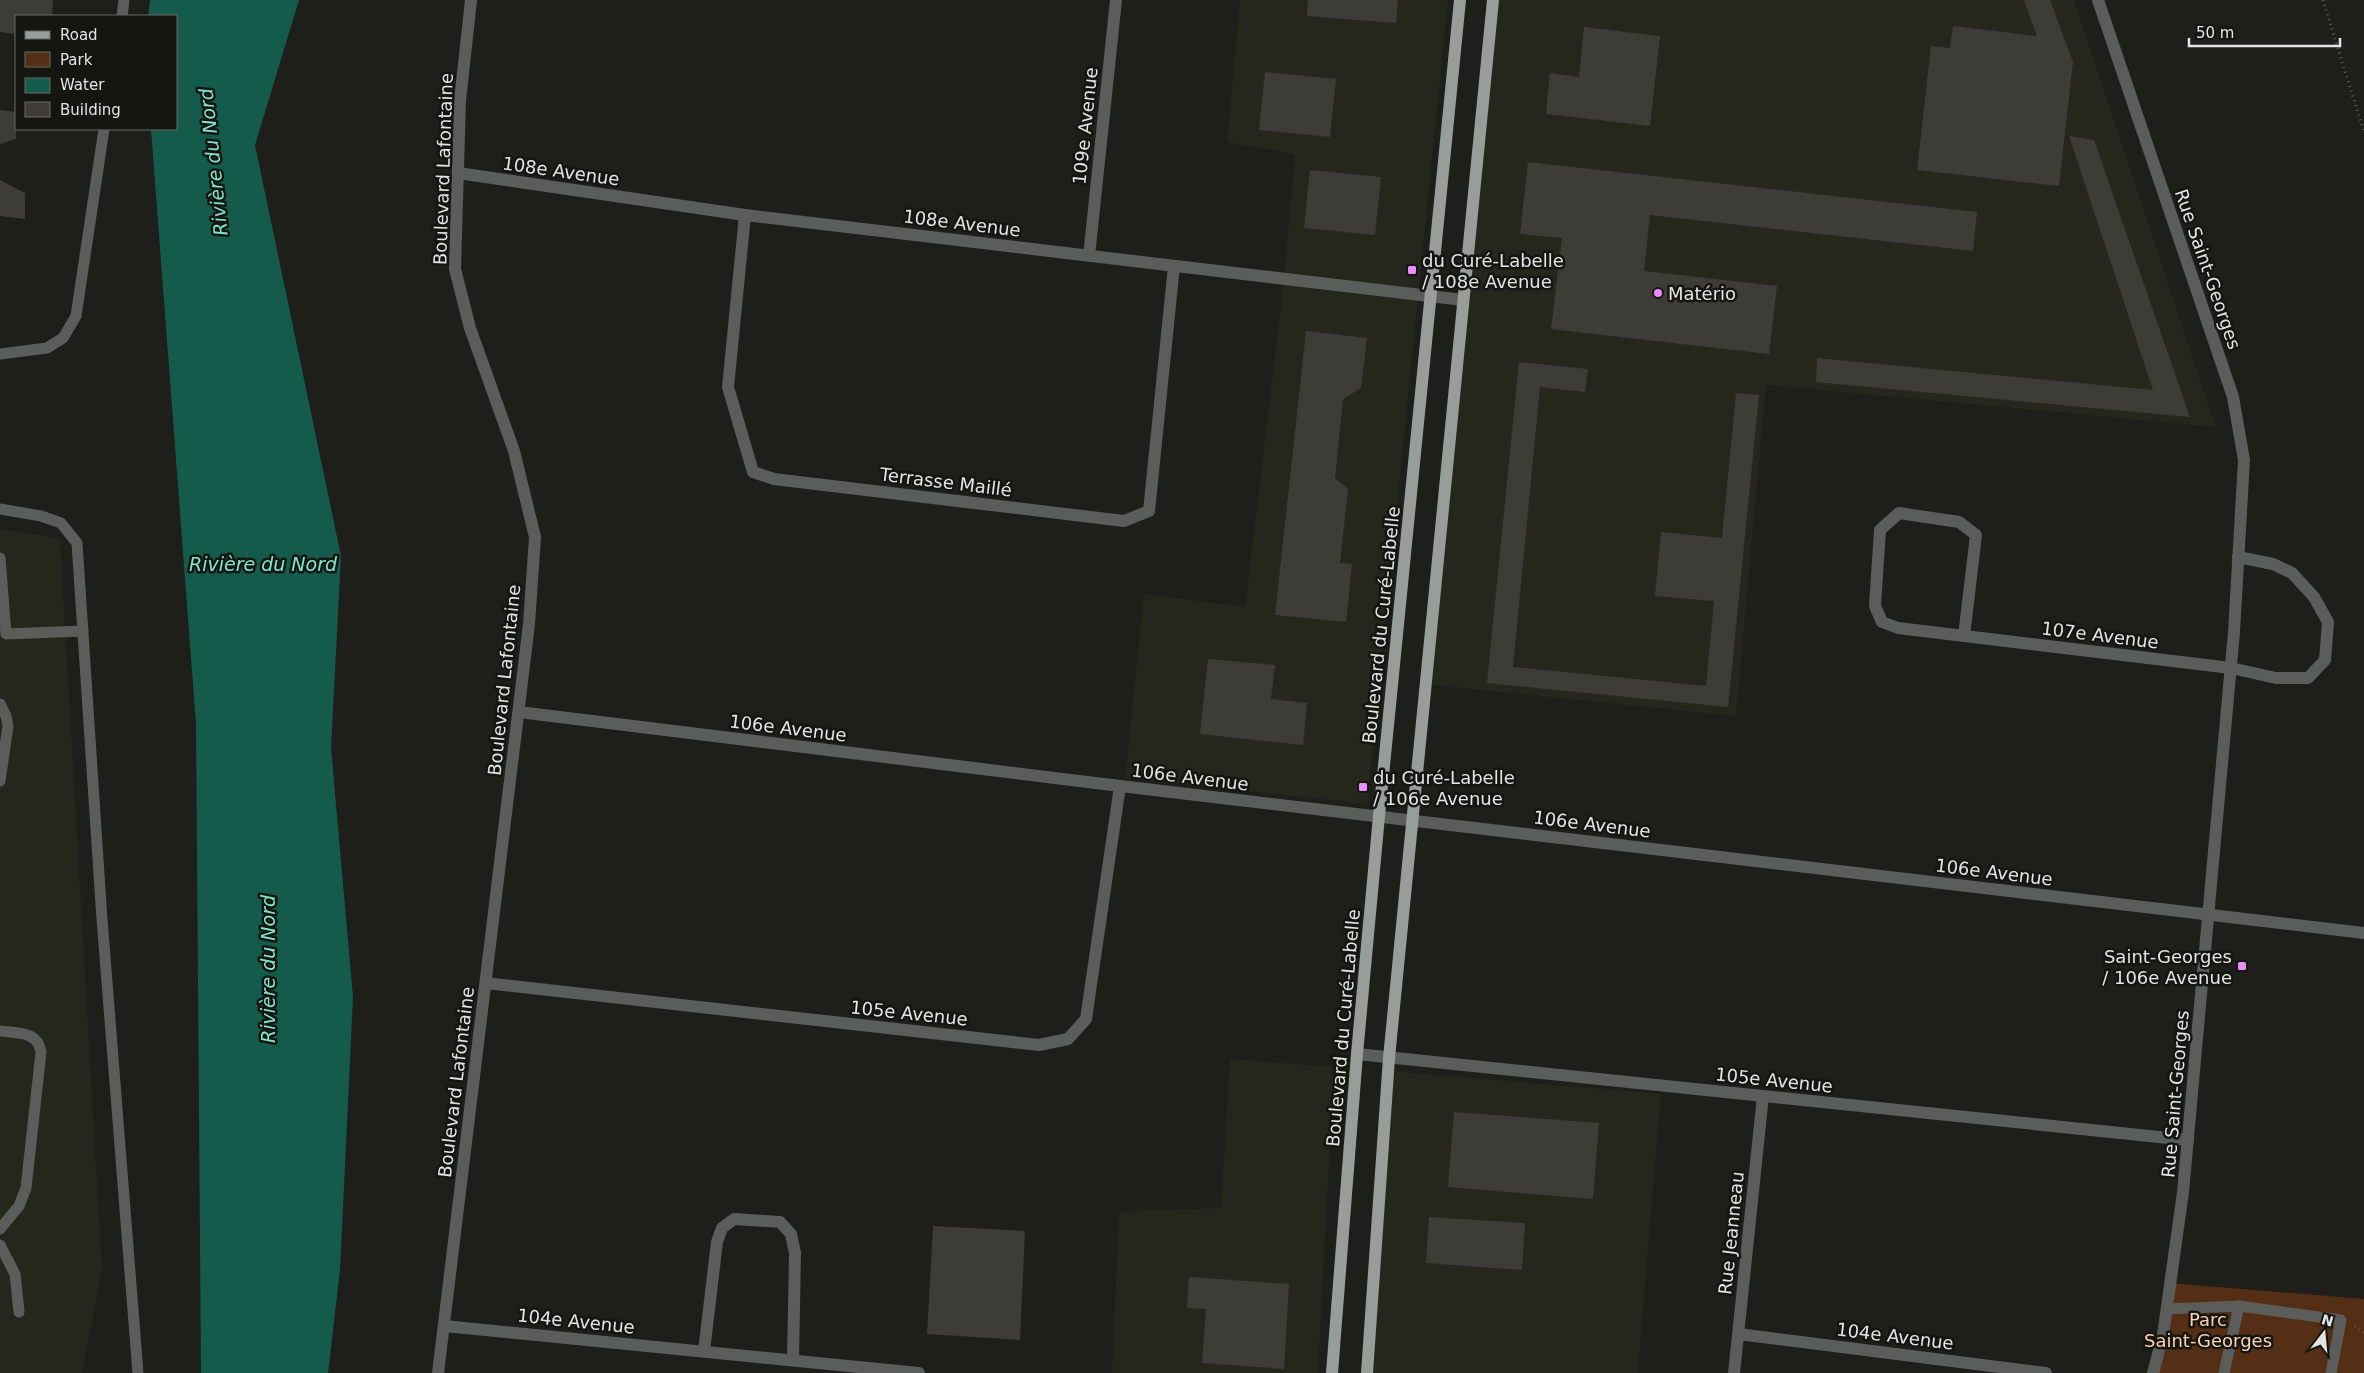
<svg xmlns="http://www.w3.org/2000/svg" width="2364" height="1373" font-family="'DejaVu Sans',sans-serif">
<style>
.built{fill:#25271c}
.green{fill:#542f15}
.water{fill:#145b4c}
.building{fill:#3e3c37}
.lines{fill:none;stroke-linecap:round;stroke-linejoin:round}
.path{stroke:#5b5b58;stroke-width:3;stroke-dasharray:1 4;stroke-linecap:butt}
.service{stroke:#5b5d5b;stroke-width:11}
.minor{stroke:#5b5d5b;stroke-width:12}
.tertiary{stroke:#5b5d5b;stroke-width:12}
.primary{stroke:#999d99;stroke-width:12}
.poi-dot{fill:#ec8cfa;stroke:#151511;stroke-width:2}
.labels{text-anchor:middle;dominant-baseline:central;stroke-width:5;stroke-linejoin:round;paint-order:stroke}
.street-label{font-size:18px;fill:#e4e5e2;stroke:#151511}
.poi-label{font-size:18px;fill:#e4e5e2;stroke:#151511;text-anchor:start}
.park-label{font-size:18px;fill:#fed2b7;stroke:#151511}
.water-label{font-size:19px;font-style:italic;fill:#81e6cb;stroke:#151511}
</style>
<rect width="100%" height="100%" fill="#1e1e1a"/>
<!-- built -->
<g class="built">
<polygon points="1240,0 1448,0 1367,804 1125,778 1144,594 1245,607 1283,288 1295,154 1227,142"/>
<polygon points="1497,0 2074,0 2216,427 1766,385 1736,716 1432,685"/>
<polygon points="0,529 60,538 102,1270 82,1373 0,1373"/>
<polygon points="1230,1059 1334,1067 1318,1373 1112,1373 1119,1211 1221,1208"/>
<polygon points="1391,1071 1661,1094 1638,1373 1370,1373"/>
</g>
<!-- green -->
<polygon class="green" points="2170,1283 2364,1299 2364,1373 2153,1373"/>
<!-- water -->
<polygon class="water" points="150,0 299,0 255,145 341,556 331,748 353,997 340,1270 328,1373 201,1373 196,724 151,129 176,129 176,16 148,16"/>
<!-- building -->
<g class="building">
<polygon points="0,0 53,0 52,16 16,16 16,34 0,32"/>
<polygon points="1308,0 1398,0 1396,23 1307,16"/>
<polygon points="2024,0 2050,0 2073,62 2059,186 1917,170 1931,46 1950,48 1953,26 2037,36"/>
<polygon points="1584,27 1660,36 1650,126 1546,114 1550,73 1579,77"/>
<polygon points="1265,72 1336,79 1330,137 1259,130"/>
<polygon points="0,110 16,112 16,139 0,144"/>
<polygon points="2069,136 2094,140 2190,417 1816,382 1817,358 2153,390"/>
<polygon points="1528,162 1977,212 1973,251 1650,215 1644,271 1777,286 1769,354 1551,329 1562,238 1520,234"/>
<polygon points="1310,170 1381,177 1375,235 1304,228"/>
<polygon points="0,180 25,193 25,219 0,216"/>
<polygon points="1306,331 1367,338 1361,388 1343,399 1335,478 1348,489 1340,563 1352,564 1346,622 1275,615"/>
<polygon points="1519,362 1588,369 1585,392 1540,387 1513,667 1706,686 1714,601 1655,596 1661,532 1722,538 1736,393 1759,395 1728,707 1487,683"/>
<polygon points="1208,659 1275,665 1271,699 1307,703 1303,745 1200,734"/>
<polygon points="1454,1112 1599,1123 1593,1199 1448,1187"/>
<polygon points="1429,1217 1525,1223 1522,1270 1426,1263"/>
<polygon points="933,1226 1025,1231 1020,1340 927,1334"/>
<polygon points="1189,1277 1289,1284 1284,1369 1202,1363 1206,1309 1187,1308"/>
</g>
<g class="lines">
<!-- path -->
<g class="path">
<polyline points="2323,0 2364,132"/>
<polyline points="2355,1326 2364,1333"/>
</g>
<!-- service -->
<g class="service">
<polyline points="122,16 124,0"/>
<polyline points="0,354 47,348 63,338 76,316 104,129"/>
<polyline points="0,509 41,516 61,523 77,543 102,919 138,1373"/>
<polyline points="0,558 6,634 83,631"/>
<polyline points="0,704 6,716 8,726 0,781"/>
<path d="M0 1031C17 1033 38 1031 41 1052L26 1188 19 1206 0 1229"/>
<polyline points="0,1245 15,1274 19,1312"/>
<polyline points="2167,1309 2239,1306 2341,1320 2331,1373"/>
<polyline points="2224,1373 2239,1306"/>
</g>
<!-- minor -->
<g class="minor">
<polyline points="458,173 745,215 1463,300"/>
<polyline points="745,215 728,387 753,472 774,479 1124,521 1149,511 1174,266"/>
<polyline points="1089,256 1116,0"/>
<polyline points="1964,636 1976,535 1959,522 1899,513 1880,530 1875,606 1882,622 1898,628 2231,668 2276,678 2308,678 2325,660 2328,622 2314,597 2292,573 2273,564 2238,557"/>
<polyline points="519,712 1120,786 2364,933"/>
<polyline points="486,983 1039,1045 1068,1039 1086,1019 1120,786"/>
<polyline points="1357,1054 2188,1140"/>
<polyline points="444,1326 919,1373"/>
<polyline points="1738,1334 2046,1373"/>
<polyline points="704,1351 717,1242 722,1228 734,1219 780,1222 791,1234 795,1253 793,1360"/>
<polyline points="438,1373 529,624 535,537 514,451 470,328 455,269 460,101 471,0"/>
<polyline points="1734,1373 1763,1096"/>
</g>
<!-- tertiary -->
<polyline class="tertiary" points="2098,0 2233,397 2244,460 2234,632 2183,1192 2163,1335 2153,1373"/>
<!-- primary -->
<g class="primary">
<polyline points="1332,1373 1357,1054 1379,816 1460,0"/>
<polyline points="1367,1373 1389,1058 1493,0"/>
</g>
</g>
<!-- markers -->
<g class="poi-dot">
<rect x="1407" y="265" width="10" height="10" rx="2.5"/>
<circle cx="1658" cy="293" r="5"/>
<rect x="1358" y="782" width="10" height="10" rx="2.5"/>
<rect x="2237" y="961" width="10" height="10" rx="2.5"/>
</g>
<g class="labels">
<!-- street labels -->
<g class="street-label">
<text transform="translate(1085 126) rotate(-84)">109e Avenue</text>
<text transform="translate(443 169) rotate(-88)">Boulevard Lafontaine</text>
<text transform="translate(561 171) rotate(8)">108e Avenue</text>
<text transform="translate(962 223) rotate(7)">108e Avenue</text>
<text transform="translate(2208 269) rotate(71)">Rue Saint-Georges</text>
<text transform="translate(946 482) rotate(7)">Terrasse Maillé</text>
<text transform="translate(1381 625) rotate(-84)">Boulevard du Curé-Labelle</text>
<text transform="translate(2100 635) rotate(7)">107e Avenue</text>
<text transform="translate(504 680) rotate(-84)">Boulevard Lafontaine</text>
<text transform="translate(788 728) rotate(7)">106e Avenue</text>
<text transform="translate(1190 777) rotate(7)">106e Avenue</text>
<text transform="translate(1592 824) rotate(7)">106e Avenue</text>
<text transform="translate(1994 872) rotate(7)">106e Avenue</text>
<text transform="translate(909 1013) rotate(6)">105e Avenue</text>
<text transform="translate(1343 1028) rotate(-85)">Boulevard du Curé-Labelle</text>
<text transform="translate(1774 1080) rotate(6)">105e Avenue</text>
<text transform="translate(456 1082) rotate(-83)">Boulevard Lafontaine</text>
<text transform="translate(2175 1094) rotate(-85)">Rue Saint-Georges</text>
<text transform="translate(1731 1233) rotate(-84)">Rue Jeanneau</text>
<text transform="translate(576 1321) rotate(6)">104e Avenue</text>
<text transform="translate(1895 1336) rotate(7)">104e Avenue</text>
</g>
<!-- poi labels -->
<g class="poi-label">
<text x="1422" y="260">du Curé-Labelle<tspan x="1422" dy="21">/ 108e Avenue</tspan></text>
<text x="1668" y="293">Matério</text>
<text x="1373" y="777">du Curé-Labelle<tspan x="1373" dy="21">/ 106e Avenue</tspan></text>
<text x="2232" y="956" text-anchor="end">Saint-Georges<tspan x="2232" dy="21">/ 106e Avenue</tspan></text>
</g>
<!-- park labels -->
<g class="park-label">
<text x="2208" y="1319">Parc<tspan x="2208" dy="21">Saint-Georges</tspan></text>
</g>
<!-- water labels -->
<g class="water-label">
<text transform="translate(213 162) rotate(-96)">Rivière du Nord</text>
<text x="263" y="564">Rivière du Nord</text>
<text transform="translate(268 969) rotate(-90)">Rivière du Nord</text>
</g>
</g>
<!-- legend -->
<rect x="15" y="15" width="162" height="115" fill="#151511" stroke="#686865"/>
<rect x="25" y="31" width="25" height="8" fill="#999d99" stroke="#686865"/>
<text x="60" y="40" font-size="15" fill="#e4e5e2">Road</text>
<rect x="25" y="52" width="25" height="15" fill="#542f15" stroke="#686865"/>
<text x="60" y="65" font-size="15" fill="#e4e5e2">Park</text>
<rect x="25" y="78" width="25" height="15" fill="#145b4c" stroke="#686865"/>
<text x="60" y="90" font-size="15" fill="#e4e5e2">Water</text>
<rect x="25" y="102" width="25" height="15" fill="#3e3c37" stroke="#686865"/>
<text x="60" y="115" font-size="15" fill="#e4e5e2">Building</text>
<!-- north arrow -->
<g transform="translate(2324 1333) rotate(16)" stroke="#151511" stroke-width="4" paint-order="stroke">
<path d="M0-4L9 19L0 12L-9 19Z" fill="#e4e5e2"/>
<text y="-8" font-size="14" font-weight="bold" text-anchor="middle" fill="#e4e5e2">N</text>
</g>
<!-- scale -->
<path d="M2189 38v8h151v-8" fill="none" stroke="#e4e5e2" stroke-width="2.5"/>
<text x="2196" y="38" font-size="15" fill="#e4e5e2" stroke="#151511" stroke-width="4" paint-order="stroke">50 m</text>
</svg>
